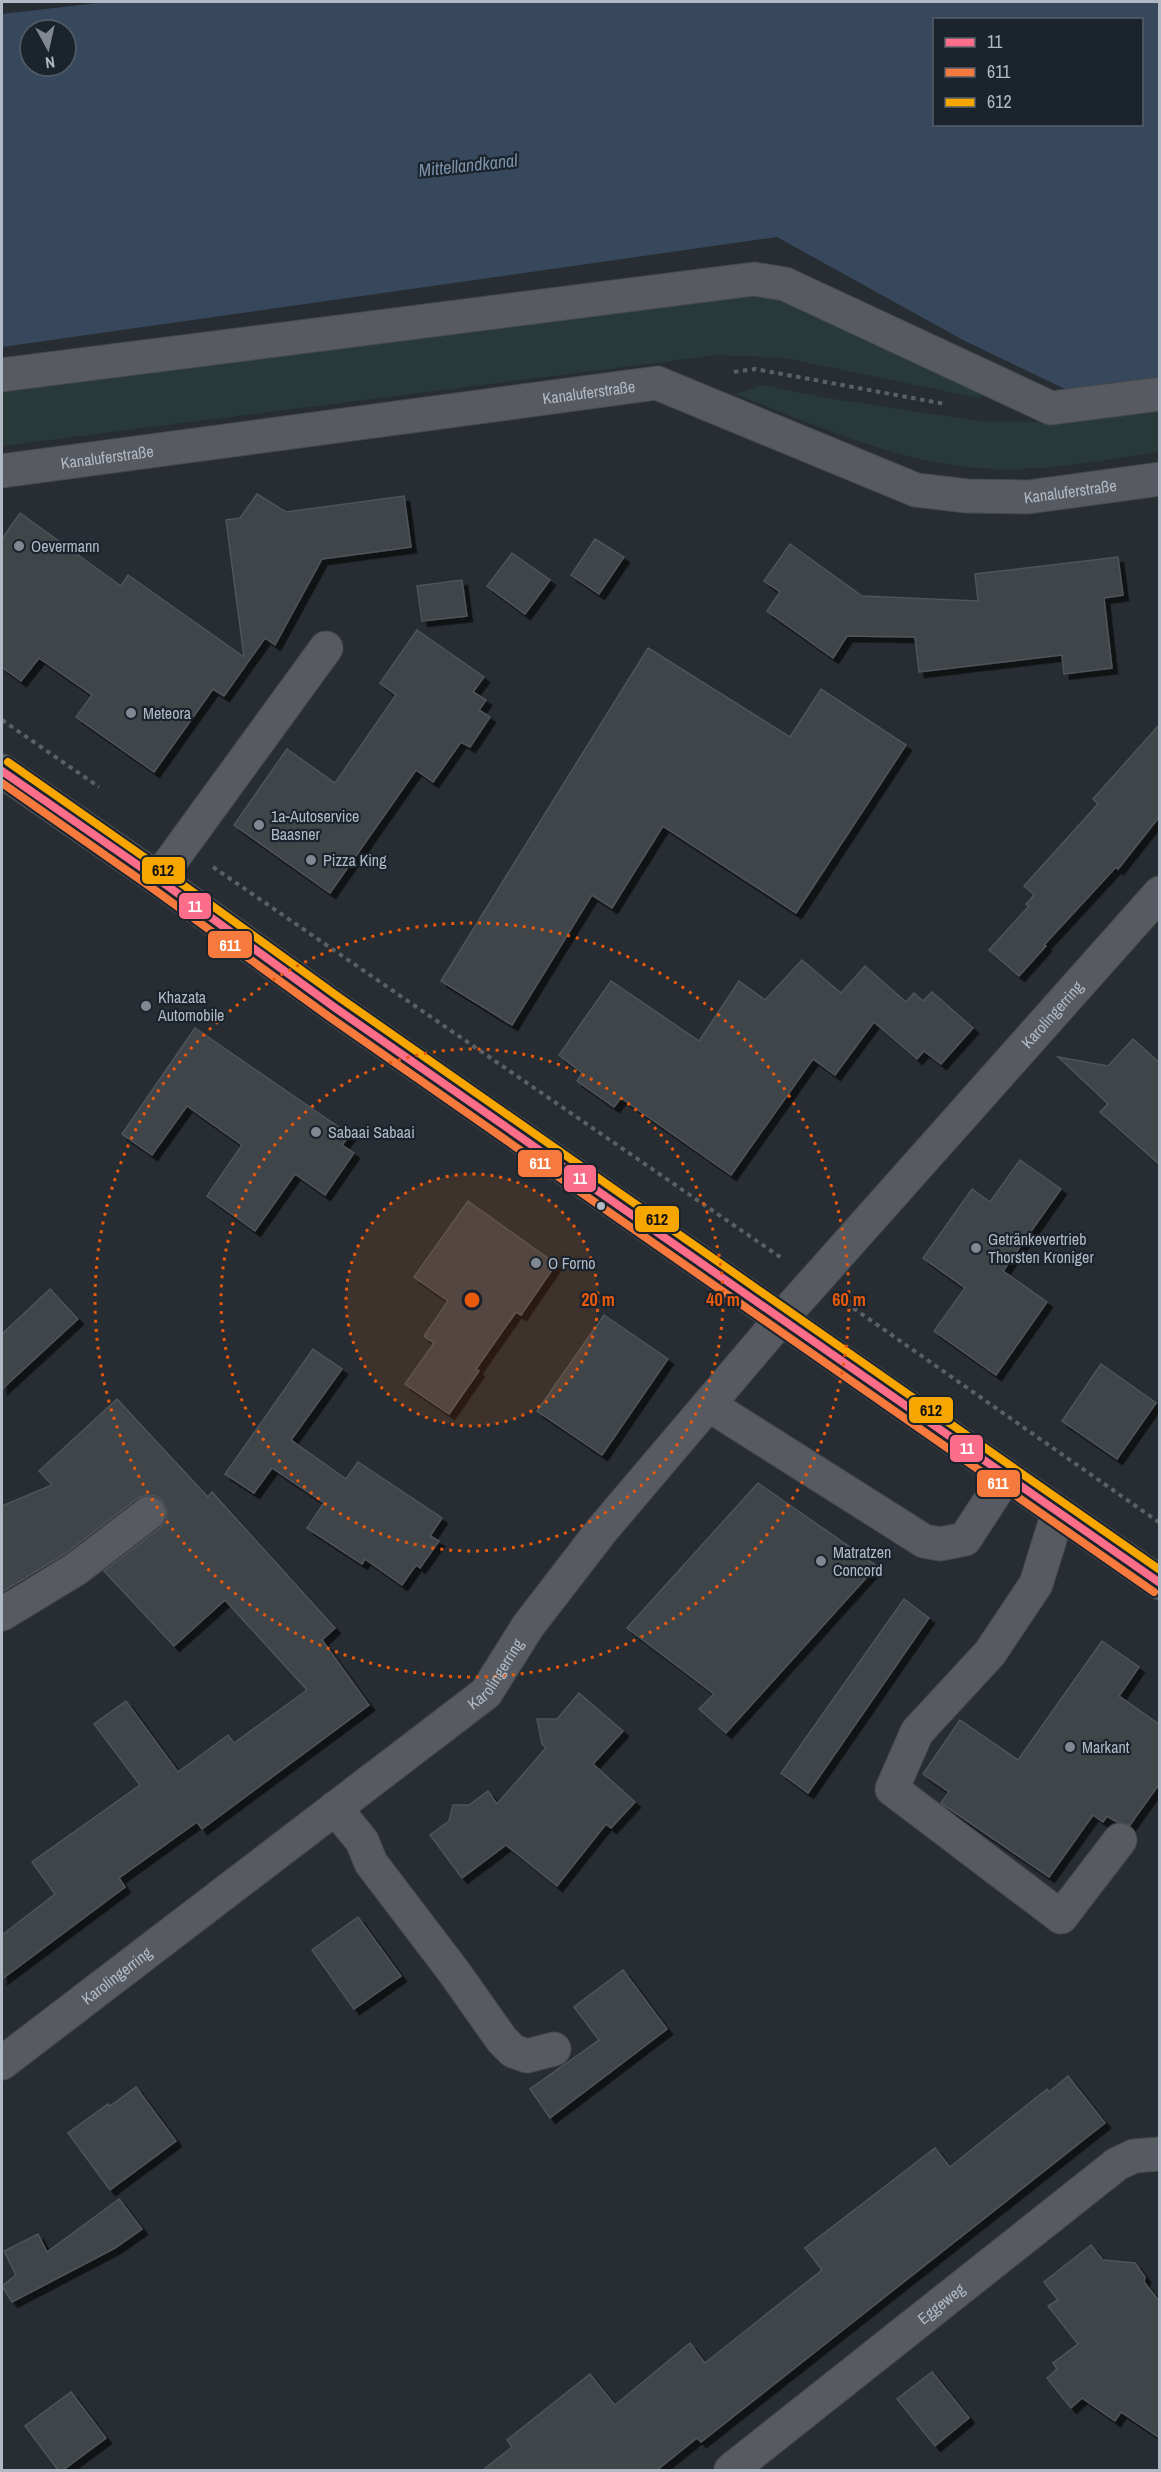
<svg xmlns="http://www.w3.org/2000/svg" width="1161" height="2472" font-family="'Archivo Narrow',sans-serif">
<style>
.green{fill:#273939}
.water{fill:#37485c;fill-rule:evenodd}
.building{fill:#3f4449;stroke:#4f545a;stroke-width:1.5;filter:url(#shadow)}
.lines{fill:none;stroke-linecap:round;stroke-linejoin:round}
.minor-casing{stroke:#45494d;stroke-width:35}
.major-casing{stroke:#45494f;stroke-width:35}
.path{stroke:#5b6065;stroke-width:4;stroke-dasharray:4.5 4.5;stroke-linecap:butt}
.minor{stroke:#575b61;stroke-width:33}
.major{stroke:#595d63;stroke-width:33}
.bus-1-casing{stroke:#1b232d;stroke-width:12}
.bus-2-casing{stroke:#1b232d;stroke-width:12}
.bus-3-casing{stroke:#1b232d;stroke-width:12}
.bus-1{stroke:#fb6d88;stroke-width:8}
.bus-2{stroke:#f6793e;stroke-width:8}
.bus-3{stroke:#f7a600;stroke-width:8}
.ring{fill:none;stroke:#e8590c;stroke-width:3;stroke-dasharray:3 6}
.poi-dot{fill:#818891;stroke:#1b232d;stroke-width:2}
.bus-dot{fill:#b1b9c4;stroke:#1b232d;stroke-width:2}
.labels{text-anchor:middle;dominant-baseline:central;stroke-width:4.5;stroke-linejoin:round;paint-order:stroke}
.street-label{font-size:16px;fill:#b1b9c4;stroke:#1b232d}
.poi-label{font-size:16px;fill:#b1b9c4;stroke:#1b232d;text-anchor:start}
.water-label{font-size:18px;font-style:italic;fill:#7a91aa;stroke:#1b232d}
.centre{fill:#e8590c;stroke:#1b232d;stroke-width:3}
.ring-label{font-size:18px;text-anchor:middle;font-weight:bold;fill:#e8590c;stroke:#1b232d;stroke-width:4.5;stroke-linejoin:round;paint-order:stroke}
.line-badge{stroke:#1b232d;stroke-width:2}
.badge-label{font-size:16px;text-anchor:middle;font-weight:bold;fill:#fff}
.pale-badge-label{font-size:16px;text-anchor:middle;font-weight:bold;fill:#111}
</style>
<defs>
<filter id="shadow"><feDropShadow dx="5.5" dy="5.5" stdDeviation="0" flood-color="#0009"/></filter>
</defs>
<rect width="100%" height="100%" fill="#272d32"/>
<!-- green -->
<g class="green">
<polygon points="771,291 988,393 978,398 785,358 719,355 2,446 2,388"/>
<path d="M763 385 821 397 979 421 1050 422 1159 409V452C1113 458 1066 468 1019 469 919 473 826 429 735 394Z"/>
</g>
<!-- water -->
<path class="water" d="M106 2H1159V378L1067 390 963 340 777 237 2 347V14ZM934 20H1142V124H934ZM30 30H66V66H30Z"/>
<!-- building -->
<g class="building">
<polygon points="257,494 286,512 404,496 411,547 322,559 275,645 265,638 224,696 213,689 154,772 76,717 92,695 39,658 21,681 2,667 2,539 20,513 121,586 128,575 244,657 226,520 240,518"/>
<polygon points="595,539 624,557 599,594 571,575"/>
<polygon points="790,544 862,596 978,601 975,574 1118,557 1123,595 1104,598 1112,668 1064,674 1062,655 919,672 915,637 847,636 833,658 767,611 780,592 764,581"/>
<polygon points="512,553 550,580 525,614 487,586"/>
<polygon points="462,580 467,616 422,621 417,586"/>
<polygon points="417,630 484,677 473,692 486,700 479,710 490,717 470,747 461,742 433,782 416,770 330,893 234,825 287,749 335,783 396,695 380,683"/>
<polygon points="648,648 790,737 821,689 906,745 796,913 663,826 612,908 592,895 512,1025 441,981"/>
<polygon points="1160,724 1160,816 1118,869 1116,867 1044,945 1046,946 1019,976 989,950 1029,906 1026,904 1034,895 1024,886 1098,804 1093,799"/>
<polygon points="802,960 841,993 865,966 906,1002 914,993 923,1001 932,992 973,1028 941,1064 924,1051 917,1059 874,1022 835,1075 813,1059 731,1175 621,1098 614,1107 577,1081 582,1073 559,1055 611,981 699,1041 739,981 765,1000"/>
<polygon points="195,1028 350,1135 342,1145 354,1153 325,1195 295,1174 255,1231 207,1196 242,1145 187,1106 152,1155 122,1134"/>
<polygon points="1133,1039 1160,1063 1160,1165 1100,1112 1108,1104 1058,1057 1108,1066"/>
<polygon points="1020,1160 1061,1189 1003,1271 1047,1302 996,1375 934,1331 965,1288 923,1258 972,1189 990,1202"/>
<polygon points="468,1201 556,1264 521,1315 516,1312 476,1369 479,1371 449,1414 405,1384 434,1343 424,1336 448,1301 414,1277"/>
<polygon points="50,1289 78,1319 2,1389 2,1334"/>
<polygon points="604,1315 668,1359 602,1455 537,1411"/>
<polygon points="313,1349 342,1369 291,1440 346,1479 358,1462 442,1518 430,1536 439,1541 420,1568 416,1565 402,1585 365,1559 362,1564 307,1528 324,1503 272,1468 254,1493 225,1474"/>
<polygon points="1101,1364 1156,1403 1117,1459 1062,1421"/>
<polygon points="117,1399 208,1497 212,1492 335,1628 322,1640 369,1705 202,1829 197,1822 119,1878 125,1887 2,1979 2,1935 55,1894 32,1862 140,1785 94,1724 126,1701 178,1772 228,1735 234,1743 307,1690 225,1600 174,1646 104,1571 160,1528 166,1521 167,1510 163,1501 156,1496 146,1495 138,1498 65,1554 2,1592 2,1506 52,1485 39,1471"/>
<polygon points="758,1483 877,1566 726,1733 699,1709 714,1694 627,1628"/>
<polygon points="904,1599 929,1618 808,1793 781,1773"/>
<polygon points="1102,1641 1139,1667 1119,1696 1160,1725 1160,1783 1130,1825 1117,1822 1107,1816 1103,1822 1093,1815 1049,1877 941,1803 949,1792 923,1774 960,1720 1018,1760"/>
<polygon points="579,1693 623,1731 593,1764 635,1802 611,1828 606,1824 557,1886 506,1845 462,1878 430,1835 449,1821 453,1805 469,1805 488,1791 497,1804 546,1748 542,1744 537,1719 557,1719"/>
<polygon points="358,1917 401,1976 354,2009 312,1950"/>
<polygon points="623,1970 667,2029 550,2118 530,2089 599,2040 574,2007"/>
<polygon points="1068,2076 1105,2123 701,2442 697,2438 657,2470 483,2470 512,2447 507,2440 590,2374 615,2405 690,2343 705,2363 822,2270 805,2248 935,2148 950,2167 1047,2089 1049,2092"/>
<polygon points="136,2087 176,2141 110,2190 68,2133 108,2104 110,2106"/>
<polygon points="119,2199 142,2229 115,2248 12,2302 2,2286 16,2275 4,2251 38,2234 47,2252"/>
<polygon points="1091,2245 1103,2260 1135,2263 1145,2277 1144,2282 1160,2302 1160,2438 1121,2412 1115,2421 1082,2398 1071,2408 1047,2378 1057,2369 1053,2363 1078,2344 1048,2306 1058,2300 1044,2282"/>
<polygon points="932,2372 969,2418 935,2446 897,2399"/>
<polygon points="71,2392 106,2438 63,2470 58,2470 25,2426"/>
</g>
<g class="lines">
<!-- minor casing -->
<g class="minor-casing">
<g id="minor">
<polyline points="2,375 754,279 785,284 1051,408 1160,394"/>
<path id="s1" d="M2 471 657 383 916 490 967 496 1028 497 1160 479"/>
<polyline points="158,879 326,648"/>
<polyline points="709,1405 924,1541 940,1544 965,1539 1006,1476"/>
<polyline points="1058,1513 1036,1584 990,1653 917,1732 892,1789 1061,1917 1120,1840"/>
<polyline points="2,1614 76,1569 149,1513"/>
<polyline points="335,1808 362,1841 371,1863 454,1972 502,2040 513,2051 527,2056 554,2049"/>
<path id="s2" d="M2 2063 486 1693 528 1626 602 1530 781 1319 1160 893"/>
<path id="s3" d="M731 2470 1117 2164 1134 2156 1160 2154"/>
</g>
</g>
<!-- major casing -->
<g class="major-casing">
<polyline id="major" points="2,771 158,879 334,1007 1160,1583"/>
</g>
<!-- path -->
<g class="path">
<polyline points="734,372 755,369 945,404"/>
<polyline points="2,720 99,787"/>
<polyline points="213,867 783,1259"/>
<polyline points="846,1303 1160,1523"/>
</g>
<!-- minor -->
<use href="#minor" class="minor"/>
<!-- major -->
<use href="#major" class="major"/>
<!-- bus-1 casing -->
<g class="bus-1-casing">
<polyline id="bus-1" points="2,771 158,879 334,1007 1160,1583"/>
</g>
<!-- bus-2 casing -->
<g class="bus-2-casing">
<polyline id="bus-2" points="2,783 152,888 328,1016 1154,1592"/>
</g>
<!-- bus-3 casing -->
<g class="bus-3-casing">
<polyline id="bus-3" points="8,762 164,871 340,998 1160,1570"/>
</g>
<!-- bus-1 -->
<use href="#bus-1" class="bus-1"/>
<!-- bus-2 -->
<use href="#bus-2" class="bus-2"/>
<!-- bus-3 -->
<use href="#bus-3" class="bus-3"/>
</g>
<!-- distance rings -->
<circle cx="472" cy="1300" r="126" fill="#e8590c" fill-opacity=".12"/>
<g class="ring">
<circle cx="472" cy="1300" r="126"/>
<circle cx="472" cy="1300" r="251"/>
<circle cx="472" cy="1300" r="377"/>
</g>
<!-- markers -->
<g class="poi-dot">
<circle cx="19" cy="546" r="6"/>
<circle cx="131" cy="713" r="6"/>
<circle cx="259" cy="825" r="6"/>
<circle cx="311" cy="860" r="6"/>
<circle cx="146" cy="1006" r="6"/>
<circle cx="316" cy="1132" r="6"/>
<circle cx="976" cy="1248" r="6"/>
<circle cx="536" cy="1263" r="6"/>
<circle cx="821" cy="1561" r="6"/>
<circle cx="1070" cy="1747" r="6"/>
</g>
<circle class="bus-dot" cx="601" cy="1206" r="5"/>
<g class="labels">
<!-- street labels -->
<g class="street-label">
<text stroke="none"><textPath href="#s1" startOffset="592">Kanaluferstraße</textPath></text>
<text stroke="none"><textPath href="#s1" startOffset="106">Kanaluferstraße</textPath></text>
<text stroke="none"><textPath href="#s1" startOffset="1096">Kanaluferstraße</textPath></text>
<text stroke="none"><textPath href="#s2" startOffset="1494">Karolingerring</textPath></text>
<text stroke="none"><textPath href="#s2" startOffset="630">Karolingerring</textPath></text>
<text stroke="none"><textPath href="#s2" startOffset="144">Karolingerring</textPath></text>
<text stroke="none"><textPath href="#s3" startOffset="268">Eggeweg</textPath></text>
</g>
<!-- poi labels -->
<g class="poi-label">
<text x="31" y="546">Oevermann</text>
<text x="143" y="713">Meteora</text>
<text x="271" y="816">1a-Autoservice<tspan x="271" dy="18">Baasner</tspan></text>
<text x="323" y="860">Pizza King</text>
<text x="158" y="997">Khazata<tspan x="158" dy="18">Automobile</tspan></text>
<text x="328" y="1132">Sabaai Sabaai</text>
<text x="988" y="1239">Getränkevertrieb<tspan x="988" dy="18">Thorsten Kroniger</tspan></text>
<text x="548" y="1263">O Forno</text>
<text x="833" y="1552">Matratzen<tspan x="833" dy="18">Concord</tspan></text>
<text x="1082" y="1747">Markant</text>
</g>
<!-- water labels -->
<g class="water-label">
<text transform="translate(468 165) rotate(-6)">Mittellandkanal</text>
</g>
</g>
<circle cx="472" cy="1300" r="9" class="centre"/>
<g class="ring-label">
<text x="598" y="1306">20 m</text>
<text x="723" y="1306">40 m</text>
<text x="849" y="1306">60 m</text>
</g>
<g class="line-badge">
<rect x="141" y="856" width="45" height="29" rx="6" fill="#f7a600"/>
<rect x="178" y="892" width="34" height="28" rx="6" fill="#fb6d88"/>
<rect x="207" y="930" width="46" height="29" rx="6" fill="#f6793e"/>
<rect x="517" y="1149" width="46" height="29" rx="6" fill="#f6793e"/>
<rect x="563" y="1164" width="34" height="29" rx="6" fill="#fb6d88"/>
<rect x="634" y="1205" width="46" height="28" rx="6" fill="#f7a600"/>
<rect x="908" y="1396" width="46" height="28" rx="6" fill="#f7a600"/>
<rect x="949" y="1434" width="35" height="29" rx="6" fill="#fb6d88"/>
<rect x="976" y="1469" width="45" height="29" rx="6" fill="#f6793e"/>
</g>
<g class="badge-label">
<text x="195" y="912">11</text>
<text x="230" y="951">611</text>
<text x="540" y="1169">611</text>
<text x="580" y="1184">11</text>
<text x="967" y="1454">11</text>
<text x="998" y="1489">611</text>
</g>
<g class="pale-badge-label">
<text x="163" y="876">612</text>
<text x="657" y="1225">612</text>
<text x="931" y="1416">612</text>
</g>
<!-- border -->
<rect width="1161" height="2472" fill="none" stroke="#b1b9c4" stroke-width="6"/>
<!-- legend -->
<rect x="933" y="18" width="210" height="108" fill="#1b232d" stroke="#575f69" stroke-width="1.5"/>
<rect x="945" y="38" width="30" height="9" fill="#fb6d88" stroke="#575f69" stroke-width="1.5"/>
<text x="987" y="48" font-size="18" fill="#b1b9c4">11</text>
<rect x="945" y="68" width="30" height="9" fill="#f6793e" stroke="#575f69" stroke-width="1.5"/>
<text x="987" y="78" font-size="18" fill="#b1b9c4">611</text>
<rect x="945" y="98" width="30" height="9" fill="#f7a600" stroke="#575f69" stroke-width="1.5"/>
<text x="987" y="108" font-size="18" fill="#b1b9c4">612</text>
<!-- north arrow -->
<g transform="translate(48 48) rotate(172)"><circle r="28" fill="#1b232d" stroke="#575f69" stroke-width="1.5"/>
<path d="M0-4.5L10 22L0 15L-10 22Z" fill="#818891"/>
<text y="-9" font-size="16" font-weight="bold" text-anchor="middle" fill="#b1b9c4">N</text>
</g>
</svg>
